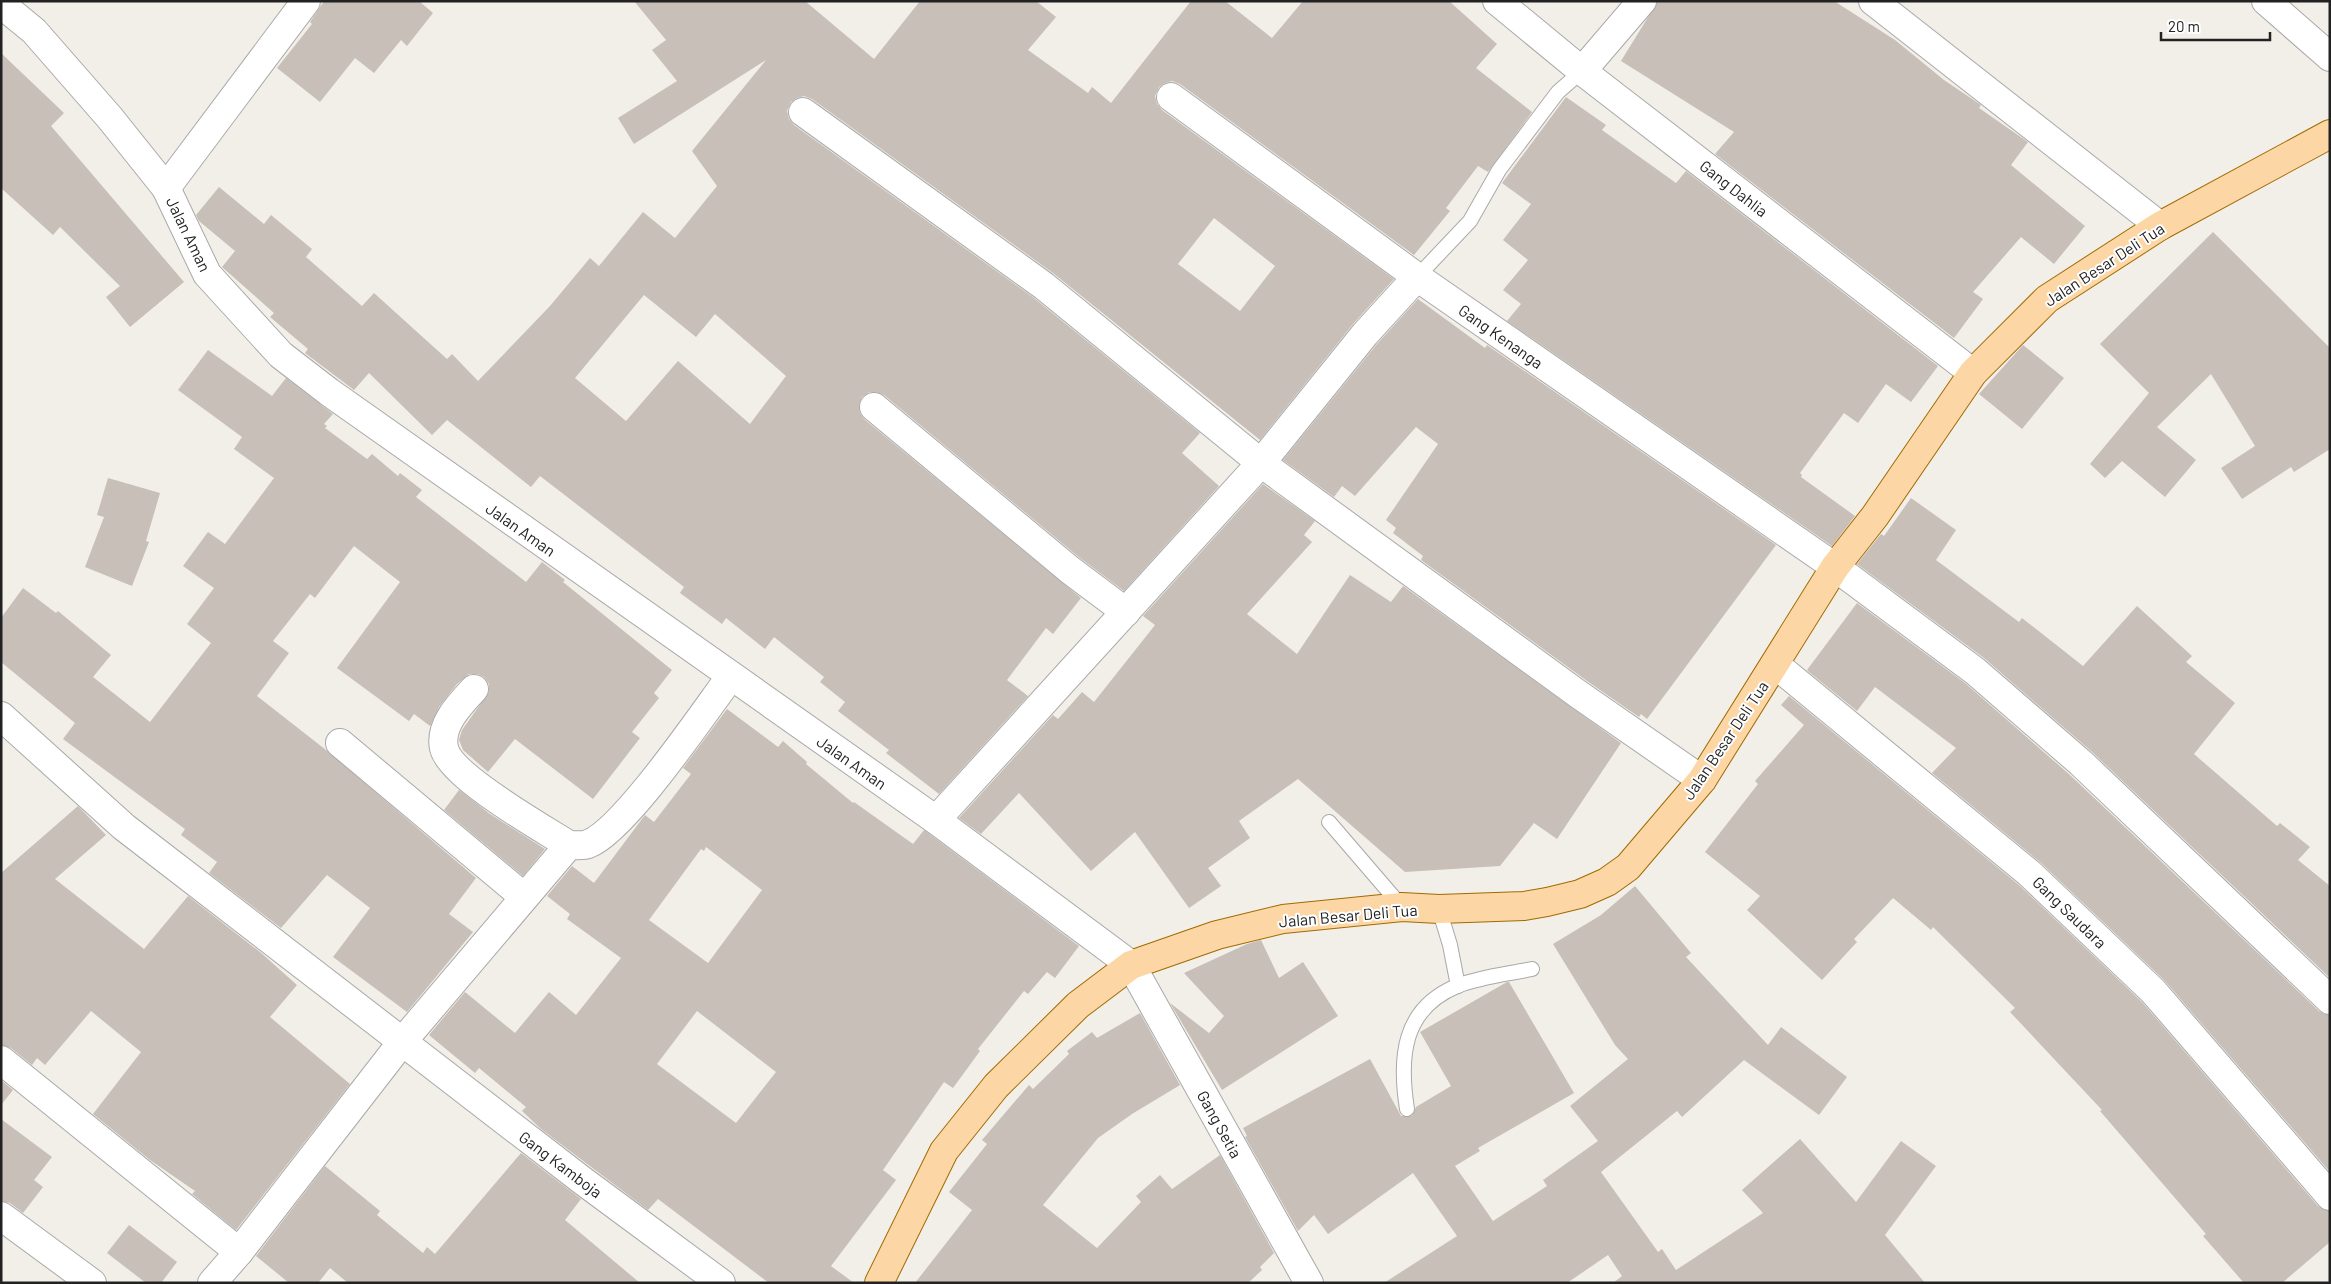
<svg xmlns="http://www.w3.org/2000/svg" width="2331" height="1284" font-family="Barlow,sans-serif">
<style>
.building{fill:#c7bfb8;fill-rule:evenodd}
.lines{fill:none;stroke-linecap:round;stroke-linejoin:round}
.service-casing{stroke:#a9a9a9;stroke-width:16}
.minor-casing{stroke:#a9a9a9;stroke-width:30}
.primary-casing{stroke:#a06b00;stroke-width:30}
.service{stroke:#fff;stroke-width:14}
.minor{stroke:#fff;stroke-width:28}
.primary{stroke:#fcd6a4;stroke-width:28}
.labels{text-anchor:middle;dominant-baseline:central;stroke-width:4;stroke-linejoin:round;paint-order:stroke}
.street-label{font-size:16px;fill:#222;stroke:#fff}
</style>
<rect width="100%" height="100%" fill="#f2efe9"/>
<!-- building -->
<g class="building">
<polygon points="324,1 419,1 433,13 407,46 401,40 374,73 355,58 320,102 277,68 312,24 310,22"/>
<path d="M634 1H805L874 59 920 1H1036L1056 17 1028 50 1088 93 1092 87 1111 103 1191 1H1225L1272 38 1303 1H1449L1497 44 1476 68 1532 112 1488 172 1478 166 1446 208 1450 211 1414 255 1180 84 1172 81 1165 83 1159 87 1155 96 1157 104 1162 110 1394 279 1353 324 1260 440 1053 273 812 99 804 96 797 98 791 102 787 111 789 119 794 125 1034 298 1200 433 1182 453 1219 486 1124 591 1080 558 884 395 876 392H869L862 397 859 405 860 413 864 419 1081 598 1053 634 1046 628 1007 680 1028 696 939 794 886 753 889 750 838 711 845 702 820 682 824 677 774 637 765 649 726 618 722 624 680 593 684 587 540 476 531 487 447 420 432 435 369 373 354 390 305 353 308 349 270 317 274 313 222 267 235 251 199 221 196 215 219 187 264 224 271 215 312 249 306 257 362 306 374 293 447 359 452 354 478 381 550 306 590 258 599 266 643 212 675 238 717 186 692 151 766 60 634 144 618 118 677 81 652 50 666 40ZM1214 218 1275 266 1240 311 1178 264ZM644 295 696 337 715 314 786 376 750 424 678 361 626 421 575 378Z"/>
<polygon points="1658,1 1834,1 1895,40 1944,80 1981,105 1979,108 2028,142 2011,165 2085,226 2054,264 2021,237 1973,292 1983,299 1954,338 1715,154 1734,132 1621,61"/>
<polygon points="1,53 64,113 51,126 184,282 130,327 106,297 120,286 60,227 53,235 1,188"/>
<polygon points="1566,97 1606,125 1602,130 1676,183 1686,171 1938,366 1911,402 1886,384 1858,423 1844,413 1800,473 1802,475 1801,477 1855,516 1832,546 1507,321 1521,304 1503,290 1528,260 1503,240 1531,204 1502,183"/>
<polygon points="2213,232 2330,348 2330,449 2294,472 2291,467 2242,499 2221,468 2255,446 2211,374 2157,427 2196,460 2165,497 2122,461 2105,478 2090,464 2149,393 2100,344"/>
<polygon points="1418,299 1485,348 1487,345 1776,545 1647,719 1641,714 1639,717 1587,681 1421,560 1423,556 1393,533 1396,528 1386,520 1438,444 1416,427 1355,496 1342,486 1334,497 1283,460 1377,344"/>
<polygon points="2023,345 2064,378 2022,429 1979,394"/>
<polygon points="208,350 272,396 286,378 333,414 324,424 327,426 325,428 367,459 372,454 398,476 400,473 422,490 416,497 526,582 542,562 565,580 563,582 672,670 654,693 659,698 632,732 640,738 593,799 515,739 488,772 463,750 459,740 462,730 489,692 489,684 484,677 478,674 469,674 457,684 439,707 430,726 414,714 409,721 337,668 400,582 354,546 315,598 310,594 273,641 289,653 257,696 326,750 476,878 449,914 473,932 407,1012 333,957 370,908 327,875 281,928 209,873 217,862 181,835 185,829 63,739 75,723 1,662 1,618 23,588 56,613 58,611 111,655 93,677 150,722 211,643 187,624 214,588 183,566 208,532 225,544 274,478 234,449 242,437 178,390"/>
<polygon points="108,478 160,493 146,541 149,542 132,586 85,567 104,517 97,515"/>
<polygon points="1263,484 1315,521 1304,535 1312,542 1247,614 1297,654 1350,575 1391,602 1403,586 1621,743 1557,839 1534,823 1500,866 1405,872 1298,779 1239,821 1250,838 1208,868 1221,886 1189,908 1135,832 1091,871 1019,793 981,834 959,818 1053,715 1058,719 1082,692 1094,702 1155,625 1143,616"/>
<polygon points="1911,498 1956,530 1936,560 2019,622 2022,618 2083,666 2137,606 2192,656 2186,662 2235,703 2194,754 2277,826 2280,823 2310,847 2298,860 2330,886 2330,978 2091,751 1984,658 1857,564 1881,534 1884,536"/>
<polygon points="1857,603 1965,683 2070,775 2319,1011 2330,1015 2330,1172 2164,980 2040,862 1932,773 1956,748 1875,687 1857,711 1809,672 1807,670"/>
<polygon points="1789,696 2019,885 2142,1002 2318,1206 2330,1211 2330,1242 2282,1283 2244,1283 2203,1236 2206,1234 2100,1111 2102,1110 2010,1012 2015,1008 1933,927 1931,930 1893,898 1854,939 1857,942 1822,980 1747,910 1760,896 1705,852 1758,784 1755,781 1804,725 1781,705"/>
<path d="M727 709 778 747 783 741 807 762 806 764 853 803 854 802 913 844 924 830 1079 946 1055 978 1047 972 1028 994 1024 991 978 1049 980 1051 953 1088 944 1082 883 1170 896 1180 831 1266 854 1283H769L658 1199 648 1210 541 1129 522 1111 526 1107 479 1068 475 1073 429 1035 465 992 515 1033 549 992 576 1015 621 958 567 919 570 914 547 896 572 866 594 883 645 815 654 822 691 774 683 768ZM706 847 762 890 708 963 649 920 701 849 704 851ZM697 1011 776 1072 736 1123 657 1064Z"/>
<polygon points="459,790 490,814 545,849 523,876 444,810"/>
<polygon points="78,806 106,835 55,879 144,949 188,896 260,952 297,985 270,1017 350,1084 236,1230 192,1194 195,1191 150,1160 93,1114 141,1052 91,1011 45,1065 37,1058 32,1065 11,1048 1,1045 1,873"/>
<polygon points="1635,886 1691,953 1686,957 1768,1045 1781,1027 1847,1077 1819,1115 1744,1060 1682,1117 1677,1111 1601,1172 1658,1252 1662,1249 1676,1270 1763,1213 1742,1190 1800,1139 1856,1202 1901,1141 1936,1166 1885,1235 1925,1283 1613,1283 1622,1276 1608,1255 1567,1283 1384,1283 1457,1236 1413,1173 1328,1234 1314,1215 1298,1231 1245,1137 1247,1136 1243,1128 1370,1059 1401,1116 1412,1116 1416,1107 1451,1086 1420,1032 1507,982 1509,982 1574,1093 1478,1148 1480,1151 1455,1166 1493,1221 1547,1186 1543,1180 1598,1141 1570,1106 1628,1059 1615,1045 1553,944 1601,915"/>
<polygon points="1261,940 1279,978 1303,962 1338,1016 1222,1090 1170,1003 1209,1033 1224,1016 1184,973 1247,944"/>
<polygon points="1140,1013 1180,1085 1132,1114 1098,1138 1043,1205 1097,1248 1141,1202 1136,1196 1160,1175 1172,1189 1220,1155 1274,1253 1260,1267 1262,1270 1248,1283 915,1283 972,1210 949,1192 987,1144 982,1140 1029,1085 1033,1089 1069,1054 1067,1051 1092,1032 1097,1038"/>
<polygon points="1,1080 13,1090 1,1105"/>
<polygon points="1,1119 52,1157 34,1180 43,1187 23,1213 10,1203 1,1201"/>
<polygon points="521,1153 581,1199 565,1220 640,1283 348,1283 330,1268 318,1283 289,1283 256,1256 325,1166 380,1211 377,1215 423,1253 427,1247 435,1254"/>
<polygon points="129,1225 177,1262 161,1283 146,1283 107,1253"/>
</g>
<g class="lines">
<!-- service casing -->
<g class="service-casing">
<g id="service">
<polyline points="1417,277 1470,221 1499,170 1558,92 1582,71"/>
<polyline points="1329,822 1402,907"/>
<polyline points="1439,909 1450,945 1458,986"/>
<path d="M1407 1109C1399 1058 1402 1009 1457 986 1480 977 1508 974 1532 969"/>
</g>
</g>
<!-- minor casing -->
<g class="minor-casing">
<g id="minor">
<polyline points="1497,1 1582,71 1973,373"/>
<polyline points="1873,1 2160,226"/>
<polyline points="2266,1 2330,57"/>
<polyline points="1,4 34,31 110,118 166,188 207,274 281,355 329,392 936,820 1131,965 1309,1283"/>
<polyline points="1582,71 1642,1"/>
<polyline points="1171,97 1417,277 1835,567 1975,671 2081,763 2330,1000"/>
<polyline points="803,112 1044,286 1261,463 1578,694 1702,780"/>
<polyline points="166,188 306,1"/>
<polyline points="874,407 1070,570 1126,612"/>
<polyline points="1776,665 2029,873 2153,991 2330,1196"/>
<path d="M474 689C460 704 439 725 444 748 450 776 542 828 569 845"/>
<polyline points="1,716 124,827 583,1181 721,1283"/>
<polyline points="340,743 524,897"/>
<polyline points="936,820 1261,463 1365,334 1417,277"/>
<polyline points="1,1060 239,1252"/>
<polyline points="1,1216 92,1283"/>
<path d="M212 1283 239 1252 402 1042 569 845C575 845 583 846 588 844 624 831 704 712 731 676"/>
</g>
</g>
<!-- primary casing -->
<g class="primary-casing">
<polyline id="primary" points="879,1283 944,1151 996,1086 1078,1005 1131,965 1217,935 1283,919 1402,907 1439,909 1524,906 1547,902 1580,894 1607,882 1628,867 1702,780 1835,567 1875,516 1973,373 2047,299 2160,226 2330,134"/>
</g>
<!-- service -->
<use href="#service" class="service"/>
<!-- minor -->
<use href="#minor" class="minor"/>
<!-- primary -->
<use href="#primary" class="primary"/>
</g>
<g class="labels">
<!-- street labels -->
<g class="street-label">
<text transform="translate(1734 188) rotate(38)">Gang Dahlia</text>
<text transform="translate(189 234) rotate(64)">Jalan Aman</text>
<text transform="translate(2104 264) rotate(-33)">Jalan Besar Deli Tua</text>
<text transform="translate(1501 336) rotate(35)">Gang Kenanga</text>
<text transform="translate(521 529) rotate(35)">Jalan Aman</text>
<text transform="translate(1725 740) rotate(-56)">Jalan Besar Deli Tua</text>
<text transform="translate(852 762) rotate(35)">Jalan Aman</text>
<text transform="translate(2070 912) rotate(44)">Gang Saudara</text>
<text transform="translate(1348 915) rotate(-5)">Jalan Besar Deli Tua</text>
<text transform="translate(1220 1124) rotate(61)">Gang Setia</text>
<text transform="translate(561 1164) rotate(37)">Gang Kamboja</text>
</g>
</g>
<!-- border -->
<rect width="2331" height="1284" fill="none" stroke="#222222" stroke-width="5"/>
<!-- scale -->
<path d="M2161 32v8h109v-8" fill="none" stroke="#222222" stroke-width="2.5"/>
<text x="2168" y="32" font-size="15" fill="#222222" stroke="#ffffff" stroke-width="4" paint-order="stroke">20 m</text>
</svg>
